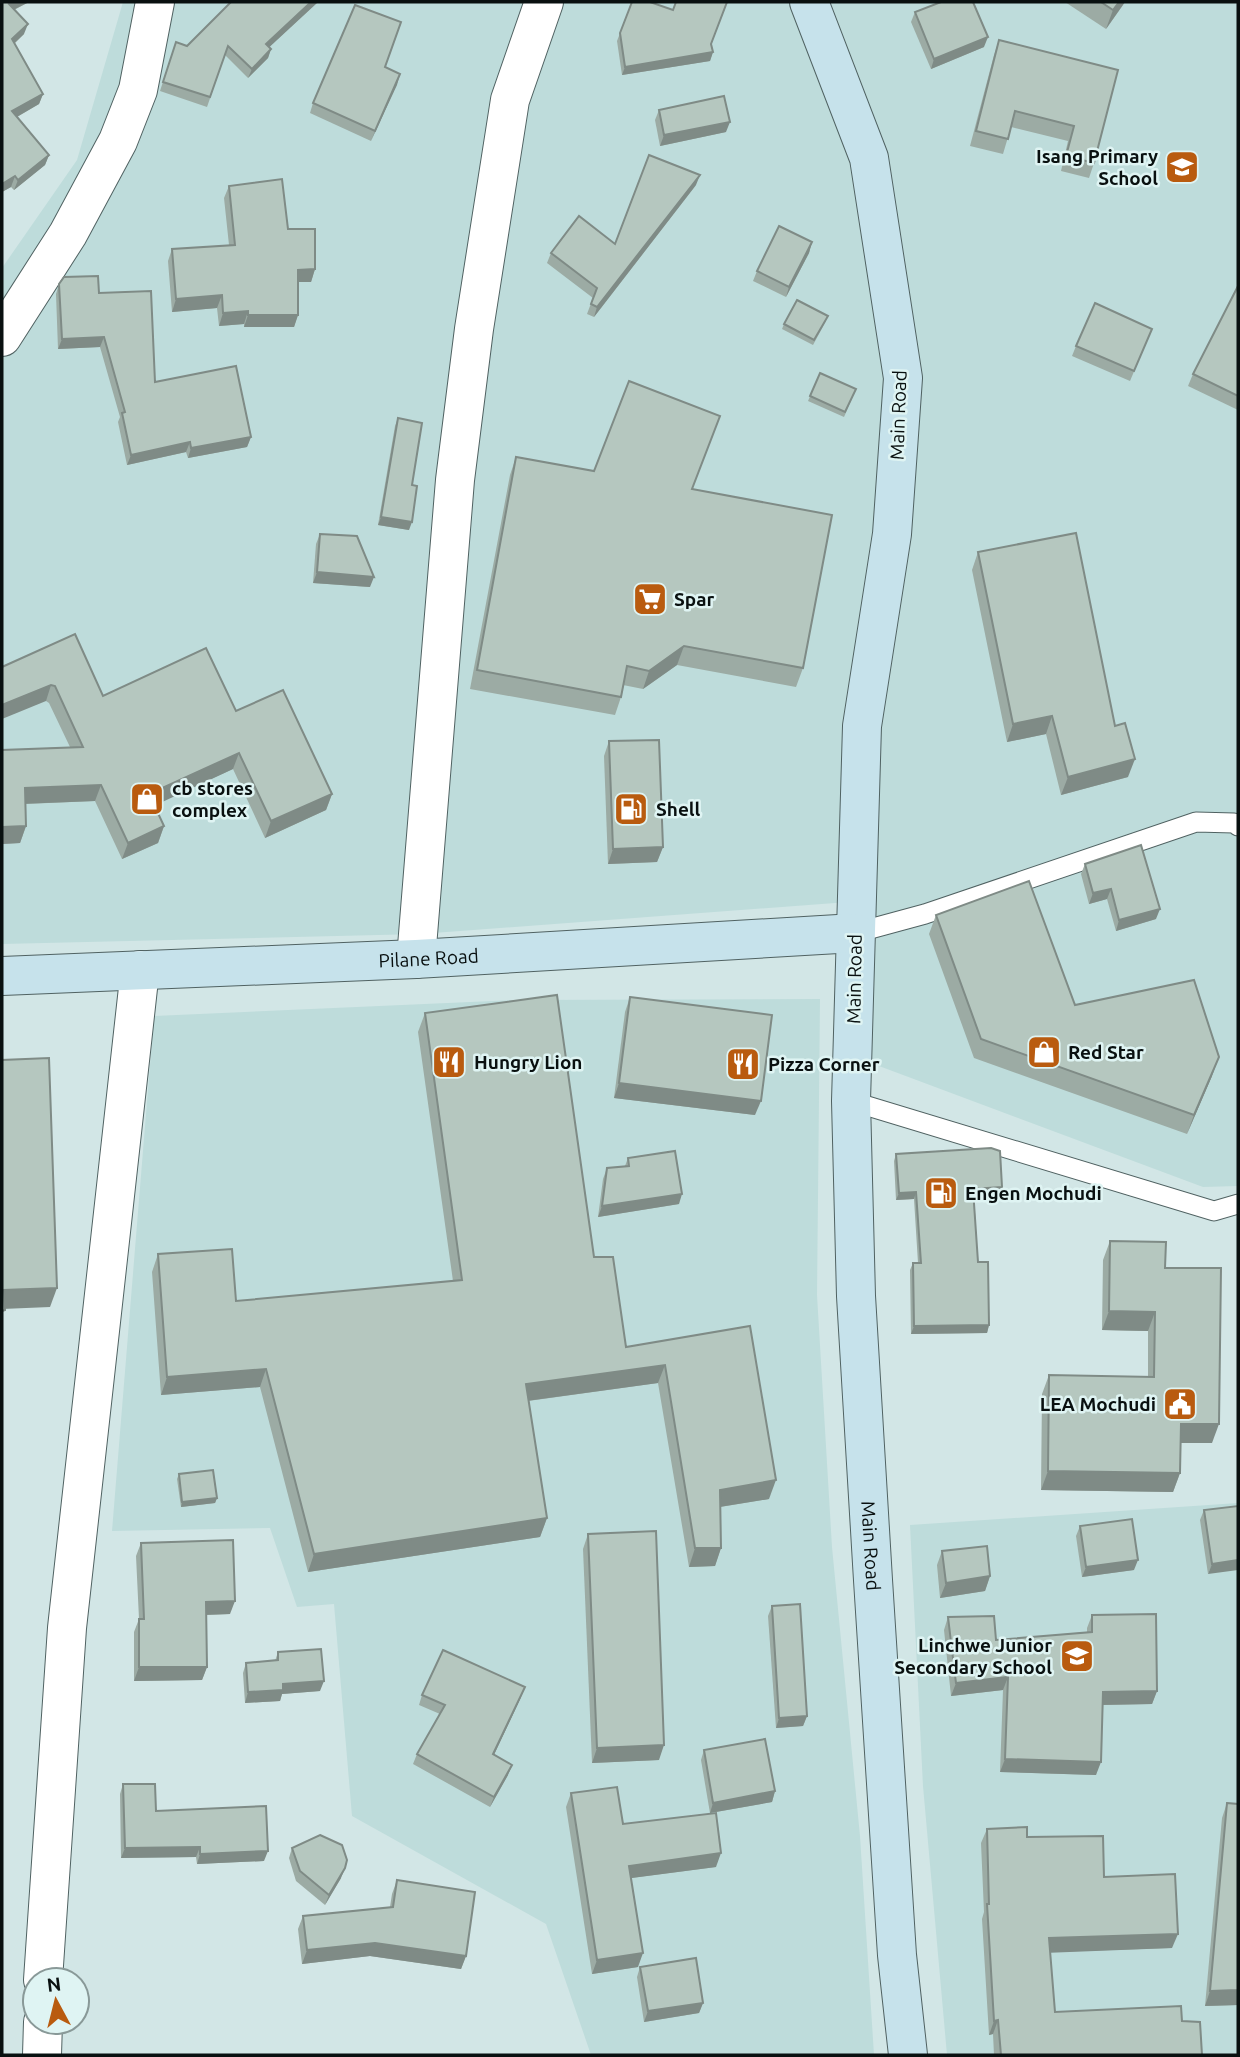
<svg xmlns="http://www.w3.org/2000/svg" width="1240" height="2057" font-family="Ubuntu,sans-serif">
<style>
.built{fill:#bedcdb}
.lines{fill:none;stroke-linecap:round;stroke-linejoin:round}
.lane-casing{stroke:#506262;stroke-width:21}
.street-casing{stroke:#506262;stroke-width:40}
.secondary-casing{stroke:#506262;stroke-width:40}
.lane{stroke:#fff;stroke-width:19}
.street{stroke:#fff;stroke-width:38}
.secondary{stroke:#c6e2eb;stroke-width:38}
.wall{fill:#9caba4}
.shaded-wall{fill:#7f8b86}
.building{fill:#b5c7bf;stroke:#7f8b86;stroke-width:2}
.labels{text-anchor:middle;dominant-baseline:central;stroke-width:5;stroke-linejoin:round;paint-order:stroke}
.poi-label{font-size:19px;font-weight:bold;fill:#091010;stroke:#dff4f3;text-anchor:start}
.street-label{font-size:19px;fill:#091010;stroke:#dff4f3}
</style>
<rect width="100%" height="100%" fill="#d2e6e6"/>
<!-- built -->
<g class="built">
<polygon points="123,2 1238,2 1238,1186 1203,1187 871,1063 875,900 420,934 2,944 2,268 77,160"/>
<polygon points="820,999 817,1295 832,1547 860,1836 874,2055 591,2055 546,1924 352,1816 334,1604 297,1607 270,1528 112,1531 154,1016 515,1000"/>
<polygon points="1238,1503 1238,2055 947,2055 923,1786 910,1525"/>
</g>
<g class="lines">
<!-- lane casing -->
<g class="lane-casing">
<g id="lane">
<polyline points="855,933 925,914 1196,822 1234,823 1238,826"/>
<polyline points="851,1101 1214,1211 1238,1204"/>
</g>
</g>
<!-- street casing -->
<g class="street-casing">
<g id="street">
<polyline points="2,337 68,234 118,141 138,90 155,2"/>
<polyline points="416,959 455,480 474,329 510,100 544,2"/>
<polyline points="43,1980 67,1628 140,970"/>
<polyline points="42,2055 43,2022"/>
</g>
</g>
<!-- secondary casing -->
<g class="secondary-casing">
<g id="secondary">
<path id="s1" d="M809 2 869 158 903 378 892 534 862 726 851 1101 856 1296 873 1580 897 1955 908 2055"/>
<path id="s2" d="M2 976 416 959 855 933"/>
</g>
</g>
<!-- lane -->
<use href="#lane" class="lane"/>
<!-- street -->
<use href="#street" class="street"/>
<!-- secondary -->
<use href="#secondary" class="secondary"/>
</g>
<!-- wall -->
<g class="wall">
<polygon points="2,2 29,2 14,10 24,34 14,44 43,94 39,104 17,117 49,155 45,165 14,190 11,187 2,192"/>
<polygon points="231,2 318,2 269,47 271,49 268,58 248,78 225,55 207,107 160,91 176,42 187,46"/>
<polygon points="632,2 711,44 713,52 710,61 622,75 617,41"/>
<polygon points="1065,2 1125,2 1106,29"/>
<polygon points="915,12 984,47 931,69 911,22"/>
<polygon points="999,40 1118,70 1094,163 1089,178 1061,171 1068,141 1011,127 1003,154 970,146 994,55"/>
<polygon points="385,67 400,74 371,141 310,113 313,103"/>
<polygon points="659,110 726,132 660,146 655,120"/>
<polygon points="696,185 594,317 587,314 593,298 547,263 551,253 615,244"/>
<polygon points="229,186 288,229 315,269 311,282 298,282 298,315 294,327 244,327 244,324 219,326 217,308 172,312 168,261 172,249 229,245 224,198"/>
<polygon points="812,242 809,253 786,297 753,281 757,271"/>
<polygon points="59,284 155,382 251,437 247,447 188,458 186,452 127,465 118,422 120,417 100,347 58,349 56,294"/>
<polygon points="1238,286 1238,410 1188,386 1193,374"/>
<polygon points="826,321 813,345 782,329 784,324"/>
<polygon points="1152,329 1130,381 1072,356 1076,346"/>
<polygon points="820,373 856,389 844,417 808,401"/>
<polygon points="398,418 412,485 409,530 378,525 395,426"/>
<polygon points="713,435 692,489 803,668 796,687 677,665 643,689 623,685 621,697 615,715 470,689 510,475 516,457 594,471"/>
<polygon points="320,534 370,587 313,583 316,544"/>
<polygon points="978,552 1115,726 1128,777 1061,795 1046,734 1007,742 972,570"/>
<polygon points="2,667 103,696 236,711 332,794 326,810 265,838 233,769 154,805 164,826 158,843 122,859 95,801 25,804 26,826 20,843 2,844 2,750 70,747 49,703 46,701"/>
<polygon points="609,741 663,847 657,862 608,864 604,756"/>
<polygon points="1085,864 1156,919 1116,931 1107,899 1089,904 1081,874"/>
<polygon points="936,915 1075,1005 1212,1076 1187,1134 974,1058 929,934"/>
<polygon points="630,997 755,1115 614,1098 625,1012"/>
<polygon points="425,1013 594,1257 626,1347 750,1326 769,1499 720,1507 721,1548 715,1566 689,1567 658,1383 528,1401 547,1518 540,1537 308,1572 260,1387 161,1395 152,1272 158,1254 236,1301 453,1281 418,1032"/>
<polygon points="896,1154 1002,1187 999,1194 974,1196 978,1262 989,1325 987,1333 911,1334 910,1270 913,1263 918,1263 914,1199 896,1200 894,1161"/>
<polygon points="628,1158 679,1204 598,1217 603,1179 607,1168 625,1166"/>
<polygon points="1110,1241 1165,1268 1212,1443 1181,1443 1180,1473 1173,1492 1041,1490 1042,1394 1049,1375 1148,1377 1148,1331 1102,1330 1103,1260"/>
<polygon points="179,1474 217,1498 215,1503 181,1507 177,1479"/>
<polygon points="1238,1506 1208,1574 1200,1520 1204,1510"/>
<polygon points="1080,1526 1134,1570 1082,1577 1076,1536"/>
<polygon points="588,1534 659,1760 592,1763 583,1549"/>
<polygon points="141,1543 230,1614 206,1615 207,1667 202,1680 134,1681 134,1632 139,1619 136,1556"/>
<polygon points="942,1551 990,1576 985,1591 940,1598 937,1565"/>
<polygon points="772,1606 807,1716 803,1726 776,1728 768,1616"/>
<polygon points="1092,1615 1157,1691 1152,1704 1103,1705 1096,1775 1000,1772 1003,1690 951,1696 944,1630 948,1617 996,1640 1087,1632 1087,1628"/>
<polygon points="278,1652 320,1691 282,1694 280,1701 245,1703 243,1673 246,1663 275,1661"/>
<polygon points="422,1695 521,1697 494,1755 508,1775 490,1807 413,1764 417,1754 440,1714 419,1705"/>
<polygon points="704,1750 775,1791 772,1802 710,1813 701,1760"/>
<polygon points="123,1784 156,1811 264,1861 197,1864 196,1857 121,1858 120,1794"/>
<polygon points="571,1793 623,1824 716,1867 631,1878 638,1967 592,1974 566,1807"/>
<polygon points="1227,1803 1238,2005 1205,2006 1222,1818"/>
<polygon points="987,1829 1027,1837 1104,1877 1172,1948 1050,1952 1055,2012 1182,2021 1202,2055 994,2055 993,2034 989,2035 982,1919 984,1912 981,1843"/>
<polygon points="292,1848 341,1878 325,1905 296,1881 289,1858"/>
<polygon points="397,1880 466,1956 461,1969 370,1956 302,1964 298,1929 303,1916 390,1907 392,1894"/>
<polygon points="640,1967 703,2003 699,2013 644,2022 637,1977"/>
</g>
<!-- shaded-wall -->
<g class="shaded-wall">
<polygon points="13,2 29,2 5,14 9,4"/>
<polygon points="311,2 318,2 263,53 266,44"/>
<polygon points="1119,2 1125,2 1106,29 1113,10"/>
<polygon points="28,24 24,34 8,49 12,39"/>
<polygon points="988,37 984,47 931,69 934,59"/>
<polygon points="271,49 268,58 248,78 252,69"/>
<polygon points="713,52 710,61 622,75 625,67"/>
<polygon points="400,74 397,85 371,141 375,131"/>
<polygon points="43,94 39,104 8,122 12,111"/>
<polygon points="730,122 726,132 660,146 664,135"/>
<polygon points="49,155 45,165 14,190 18,180"/>
<polygon points="700,175 696,185 594,317 597,307"/>
<polygon points="15,176 11,187 2,192 2,184"/>
<polygon points="812,242 809,253 786,297 789,287"/>
<polygon points="315,269 311,282 294,282 298,270"/>
<polygon points="222,295 217,308 172,312 176,299"/>
<polygon points="248,311 244,324 219,326 223,313"/>
<polygon points="248,315 298,315 294,327 244,327"/>
<polygon points="104,337 100,347 58,349 62,339"/>
<polygon points="251,437 247,447 188,458 191,448"/>
<polygon points="190,442 186,452 127,465 131,455"/>
<polygon points="381,517 412,522 409,530 378,525"/>
<polygon points="317,572 374,577 370,587 313,583"/>
<polygon points="684,646 677,665 643,689 649,671"/>
<polygon points="51,685 46,701 2,719 2,705"/>
<polygon points="1052,716 1046,734 1007,742 1013,724"/>
<polygon points="239,753 233,769 143,811 149,794"/>
<polygon points="1135,759 1128,777 1061,795 1068,777"/>
<polygon points="101,785 95,801 19,804 25,788"/>
<polygon points="332,794 326,810 265,838 271,821"/>
<polygon points="26,826 20,843 2,844 2,827"/>
<polygon points="164,826 158,843 122,859 128,843"/>
<polygon points="663,847 657,862 608,864 613,849"/>
<polygon points="1111,889 1107,899 1089,904 1093,893"/>
<polygon points="1160,909 1156,919 1116,931 1119,920"/>
<polygon points="1219,1057 1212,1076 1187,1134 1194,1115"/>
<polygon points="619,1083 761,1101 755,1115 614,1098"/>
<polygon points="1002,1187 999,1194 971,1196 973,1189"/>
<polygon points="916,1192 914,1199 896,1200 899,1193"/>
<polygon points="682,1194 679,1204 598,1217 602,1206"/>
<polygon points="57,1288 50,1307 2,1309 4,1290"/>
<polygon points="1109,1311 1155,1312 1148,1331 1102,1330"/>
<polygon points="989,1325 987,1333 911,1334 914,1326"/>
<polygon points="665,1365 658,1383 519,1402 526,1384"/>
<polygon points="266,1369 260,1387 161,1395 167,1377"/>
<polygon points="1181,1424 1219,1424 1212,1443 1174,1443"/>
<polygon points="1048,1471 1180,1473 1173,1492 1041,1490"/>
<polygon points="776,1480 769,1499 713,1508 720,1490"/>
<polygon points="217,1498 215,1503 181,1507 182,1502"/>
<polygon points="547,1518 540,1537 308,1572 314,1554"/>
<polygon points="695,1548 721,1548 715,1566 689,1567"/>
<polygon points="1138,1560 1134,1570 1082,1577 1086,1567"/>
<polygon points="1238,1560 1238,1570 1208,1574 1212,1564"/>
<polygon points="990,1576 985,1591 940,1598 946,1583"/>
<polygon points="235,1601 230,1614 201,1615 206,1602"/>
<polygon points="139,1667 207,1667 202,1680 134,1681"/>
<polygon points="1008,1677 1003,1690 951,1696 956,1683"/>
<polygon points="324,1681 320,1691 282,1694 280,1701 245,1703 248,1692 283,1684"/>
<polygon points="525,1687 521,1697 489,1765 493,1754"/>
<polygon points="1157,1691 1152,1704 1098,1705 1103,1692"/>
<polygon points="807,1716 803,1726 776,1728 779,1718"/>
<polygon points="664,1745 659,1760 592,1763 597,1748"/>
<polygon points="1005,1759 1101,1762 1096,1775 1000,1772"/>
<polygon points="512,1765 508,1775 490,1807 494,1797"/>
<polygon points="775,1791 772,1802 710,1813 713,1803"/>
<polygon points="200,1847 196,1857 121,1858 125,1848"/>
<polygon points="268,1851 264,1861 197,1864 200,1854"/>
<polygon points="721,1853 716,1867 624,1879 629,1866"/>
<polygon points="345,1868 341,1878 325,1905 329,1895"/>
<polygon points="1178,1934 1172,1948 1044,1953 1049,1938"/>
<polygon points="375,1943 466,1956 461,1969 370,1956 302,1964 307,1950"/>
<polygon points="643,1953 638,1967 592,1974 597,1960"/>
<polygon points="1238,1990 1238,2005 1205,2006 1210,1991"/>
<polygon points="703,2003 699,2013 644,2022 648,2011"/>
<polygon points="998,2020 993,2034 989,2035 994,2021"/>
</g>
<!-- building -->
<g class="building">
<polygon points="2,2 13,2 9,4 28,24 12,39 43,94 12,111 49,155 18,180 15,176 2,184"/>
<polygon points="231,2 311,2 266,44 271,49 252,69 228,46 210,97 163,82 176,42 187,46"/>
<polygon points="632,2 650,2 673,10 676,2 727,2 711,44 713,52 625,67 620,33"/>
<polygon points="941,2 973,2 988,37 934,59 915,12"/>
<polygon points="1101,2 1119,2 1113,10"/>
<polygon points="355,5 401,22 385,67 400,74 375,131 313,103"/>
<polygon points="999,40 1118,70 1094,163 1066,156 1074,126 1015,111 1008,139 976,131"/>
<polygon points="724,96 730,122 664,135 659,110"/>
<polygon points="649,155 700,175 597,307 591,304 597,288 551,253 579,216 615,244"/>
<polygon points="282,179 288,229 315,229 315,269 298,270 298,315 248,315 248,311 223,313 222,295 176,299 172,249 235,245 229,186"/>
<polygon points="779,226 812,242 789,287 757,271"/>
<polygon points="98,276 99,293 151,291 155,382 236,366 251,437 191,448 190,442 131,455 122,413 125,412 104,337 62,339 59,284 64,277"/>
<polygon points="1238,286 1238,396 1193,374"/>
<polygon points="797,300 828,316 814,340 784,324"/>
<polygon points="1095,303 1152,329 1134,371 1076,346"/>
<polygon points="820,373 856,389 845,412 810,396"/>
<polygon points="629,381 720,416 692,489 832,515 803,668 684,646 649,671 627,666 621,697 477,670 516,457 594,471"/>
<polygon points="398,418 422,423 412,485 417,486 412,522 381,517"/>
<polygon points="1076,533 1115,726 1125,723 1135,759 1068,777 1052,716 1013,724 978,552"/>
<polygon points="320,534 357,536 374,577 317,572"/>
<polygon points="75,634 103,696 206,648 236,711 283,690 332,794 271,821 239,753 149,794 164,826 128,843 101,785 25,788 26,826 2,827 2,750 83,747 55,686 51,685 2,705 2,667"/>
<polygon points="659,740 663,847 613,849 609,741"/>
<polygon points="1141,845 1160,909 1119,920 1111,889 1093,893 1085,864"/>
<polygon points="1029,881 1075,1005 1194,980 1219,1057 1194,1115 981,1039 936,915"/>
<polygon points="557,995 594,1257 613,1257 626,1347 750,1326 776,1480 720,1490 721,1548 695,1548 665,1365 526,1384 547,1518 314,1554 266,1369 167,1377 158,1254 232,1249 236,1301 462,1280 425,1013"/>
<polygon points="630,997 772,1015 761,1101 619,1083"/>
<polygon points="49,1058 57,1288 4,1290 5,1310 2,1311 2,1060"/>
<polygon points="991,1148 1000,1151 1002,1187 973,1189 978,1262 988,1262 989,1325 914,1326 913,1263 921,1263 916,1192 899,1193 896,1154"/>
<polygon points="675,1151 682,1194 602,1206 607,1168 629,1166 628,1158"/>
<polygon points="1110,1241 1166,1242 1165,1268 1221,1268 1219,1424 1181,1424 1180,1473 1048,1471 1049,1375 1154,1377 1155,1312 1109,1311"/>
<polygon points="213,1470 217,1498 182,1502 179,1474"/>
<polygon points="1238,1506 1238,1560 1212,1564 1204,1510"/>
<polygon points="1132,1519 1138,1560 1086,1567 1080,1526"/>
<polygon points="656,1531 664,1745 597,1748 588,1534"/>
<polygon points="233,1540 235,1601 206,1602 207,1667 139,1667 139,1619 144,1619 141,1543"/>
<polygon points="987,1546 990,1576 946,1583 942,1551"/>
<polygon points="800,1604 807,1716 779,1718 772,1606"/>
<polygon points="1156,1614 1157,1691 1103,1692 1101,1762 1005,1759 1008,1677 956,1683 948,1617 994,1616 996,1640 1092,1632 1092,1615"/>
<polygon points="321,1649 324,1681 283,1684 283,1690 248,1692 246,1663 278,1660 278,1652"/>
<polygon points="443,1650 525,1687 493,1754 512,1765 494,1797 417,1754 445,1705 422,1695"/>
<polygon points="765,1739 775,1791 713,1803 704,1750"/>
<polygon points="123,1784 155,1784 156,1811 266,1806 268,1851 200,1854 200,1847 125,1848"/>
<polygon points="617,1787 623,1824 716,1813 721,1853 629,1866 643,1953 597,1960 571,1793"/>
<polygon points="1227,1803 1238,1804 1238,1990 1210,1991"/>
<polygon points="1027,1827 1027,1837 1103,1836 1104,1877 1175,1874 1178,1934 1049,1938 1055,2012 1181,2006 1182,2021 1200,2022 1202,2055 1001,2055 998,2020 994,2021 987,1904 989,1904 987,1829"/>
<polygon points="320,1835 342,1845 347,1860 345,1868 329,1895 300,1871 292,1848"/>
<polygon points="397,1880 475,1892 466,1956 375,1943 307,1950 303,1916 393,1907"/>
<polygon points="696,1958 703,2003 648,2011 640,1967"/>
</g>
<!-- icons -->
<defs>
<g id="school-square" transform="scale(1.75)"><rect x="-9" y="-9" width="18" height="18" rx="4" fill="#b95b0f" stroke="#dff4f3"/><path d="M0-5L7-2L0 1L-7-2ZM-4 1L0 2.5L4 1V4Q0 6-4 4Z" fill="#fff"/></g>
<g id="supermarket-square" transform="scale(1.75)"><rect x="-9" y="-9" width="18" height="18" rx="4" fill="#b95b0f" stroke="#dff4f3"/><path d="M-6-5.5h2.5l.6 2H6L4.5 2H-2.5L-4.4-4H-6ZM-1.5 3.2a1.3 1.3 0 1 0 .1 0ZM3 3.2a1.3 1.3 0 1 0 .1 0Z" fill="#fff"/></g>
<g id="shop-square" transform="scale(1.75)"><rect x="-9" y="-9" width="18" height="18" rx="4" fill="#b95b0f" stroke="#dff4f3"/><path d="M-5-2.5h2.3a2.7 3.5 0 0 1 5.4 0H5L5.5 6h-11ZM-1.5-2.5h3a1.5 2.3 0 0 0-3 0Z" fill="#fff"/></g>
<g id="fuel-square" transform="scale(1.75)"><rect x="-9" y="-9" width="18" height="18" rx="4" fill="#b95b0f" stroke="#dff4f3"/><path d="M-5.5-6h7V0h2V4h1.3V-2.5L3-4.5l.8-.8L6-3V5H2.5V1h-1V6h-7ZM-4.2-4.7v3.2H.2V-4.7Z" fill="#fff"/></g>
<g id="restaurant-square" transform="scale(1.75)"><rect x="-9" y="-9" width="18" height="18" rx="4" fill="#b95b0f" stroke="#dff4f3"/><path d="M-5-6h1v4h1v-4h1v4h1v-4h1v5L-1.5 .5V6h-2V.5L-5-1ZM5-6V6H3V1.5H1.5Q1.5-4 5-6Z" fill="#fff"/></g>
<g id="civic-square" transform="scale(1.75)"><rect x="-9" y="-9" width="18" height="18" rx="4" fill="#b95b0f" stroke="#dff4f3"/><path d="M-.6-6.5H3V-4.5H.6V-3L4-1V1h2V6H-6V1h2V-1L-.6-3ZM-1.2 2.5V6h2.4V2.5Z" fill="#fff"/></g>
</defs>
<g fill-rule="evenodd">
<use href="#school-square" x="1182" y="167"/>
<use href="#supermarket-square" x="650" y="599"/>
<use href="#shop-square" x="147" y="799"/>
<use href="#fuel-square" x="631" y="809"/>
<use href="#shop-square" x="1044" y="1052"/>
<use href="#restaurant-square" x="449" y="1062"/>
<use href="#restaurant-square" x="743" y="1064"/>
<use href="#fuel-square" x="941" y="1193"/>
<use href="#civic-square" x="1180" y="1404"/>
<use href="#school-square" x="1077" y="1656"/>
</g>
<g class="labels">
<!-- poi labels -->
<g class="poi-label">
<text x="1158" y="156" text-anchor="end">Isang Primary<tspan x="1158" dy="22">School</tspan></text>
<text x="674" y="599">Spar</text>
<text x="172" y="788">cb stores<tspan x="172" dy="22">complex</tspan></text>
<text x="656" y="809">Shell</text>
<text x="1068" y="1052">Red Star</text>
<text x="474" y="1062">Hungry Lion</text>
<text x="768" y="1064">Pizza Corner</text>
<text x="965" y="1193">Engen Mochudi</text>
<text x="1156" y="1404" text-anchor="end">LEA Mochudi</text>
<text x="1052" y="1645" text-anchor="end">Linchwe Junior<tspan x="1052" dy="22">Secondary School</tspan></text>
</g>
<!-- street labels -->
<g class="street-label">
<text transform="translate(898 415) rotate(-88)">Main Road</text>
<text stroke="none"><textPath href="#s2" startOffset="427">Pilane Road</textPath></text>
<text transform="translate(854 979) rotate(-89)">Main Road</text>
<text stroke="none"><textPath href="#s1" startOffset="1561">Main Road</textPath></text>
</g>
</g>
<!-- border -->
<rect width="1240" height="2057" fill="none" stroke="#091010" stroke-width="7"/>
<!-- north arrow -->
<g transform="translate(56 2001) rotate(353)"><circle r="33" fill="#dff4f3" stroke="#899998" stroke-width="2"/>
<path d="M0-5L12 26L0 18L-12 26Z" fill="#b95b0f"/>
<text y="-10" font-size="19" font-weight="bold" text-anchor="middle" fill="#091010">N</text>
</g>
</svg>
